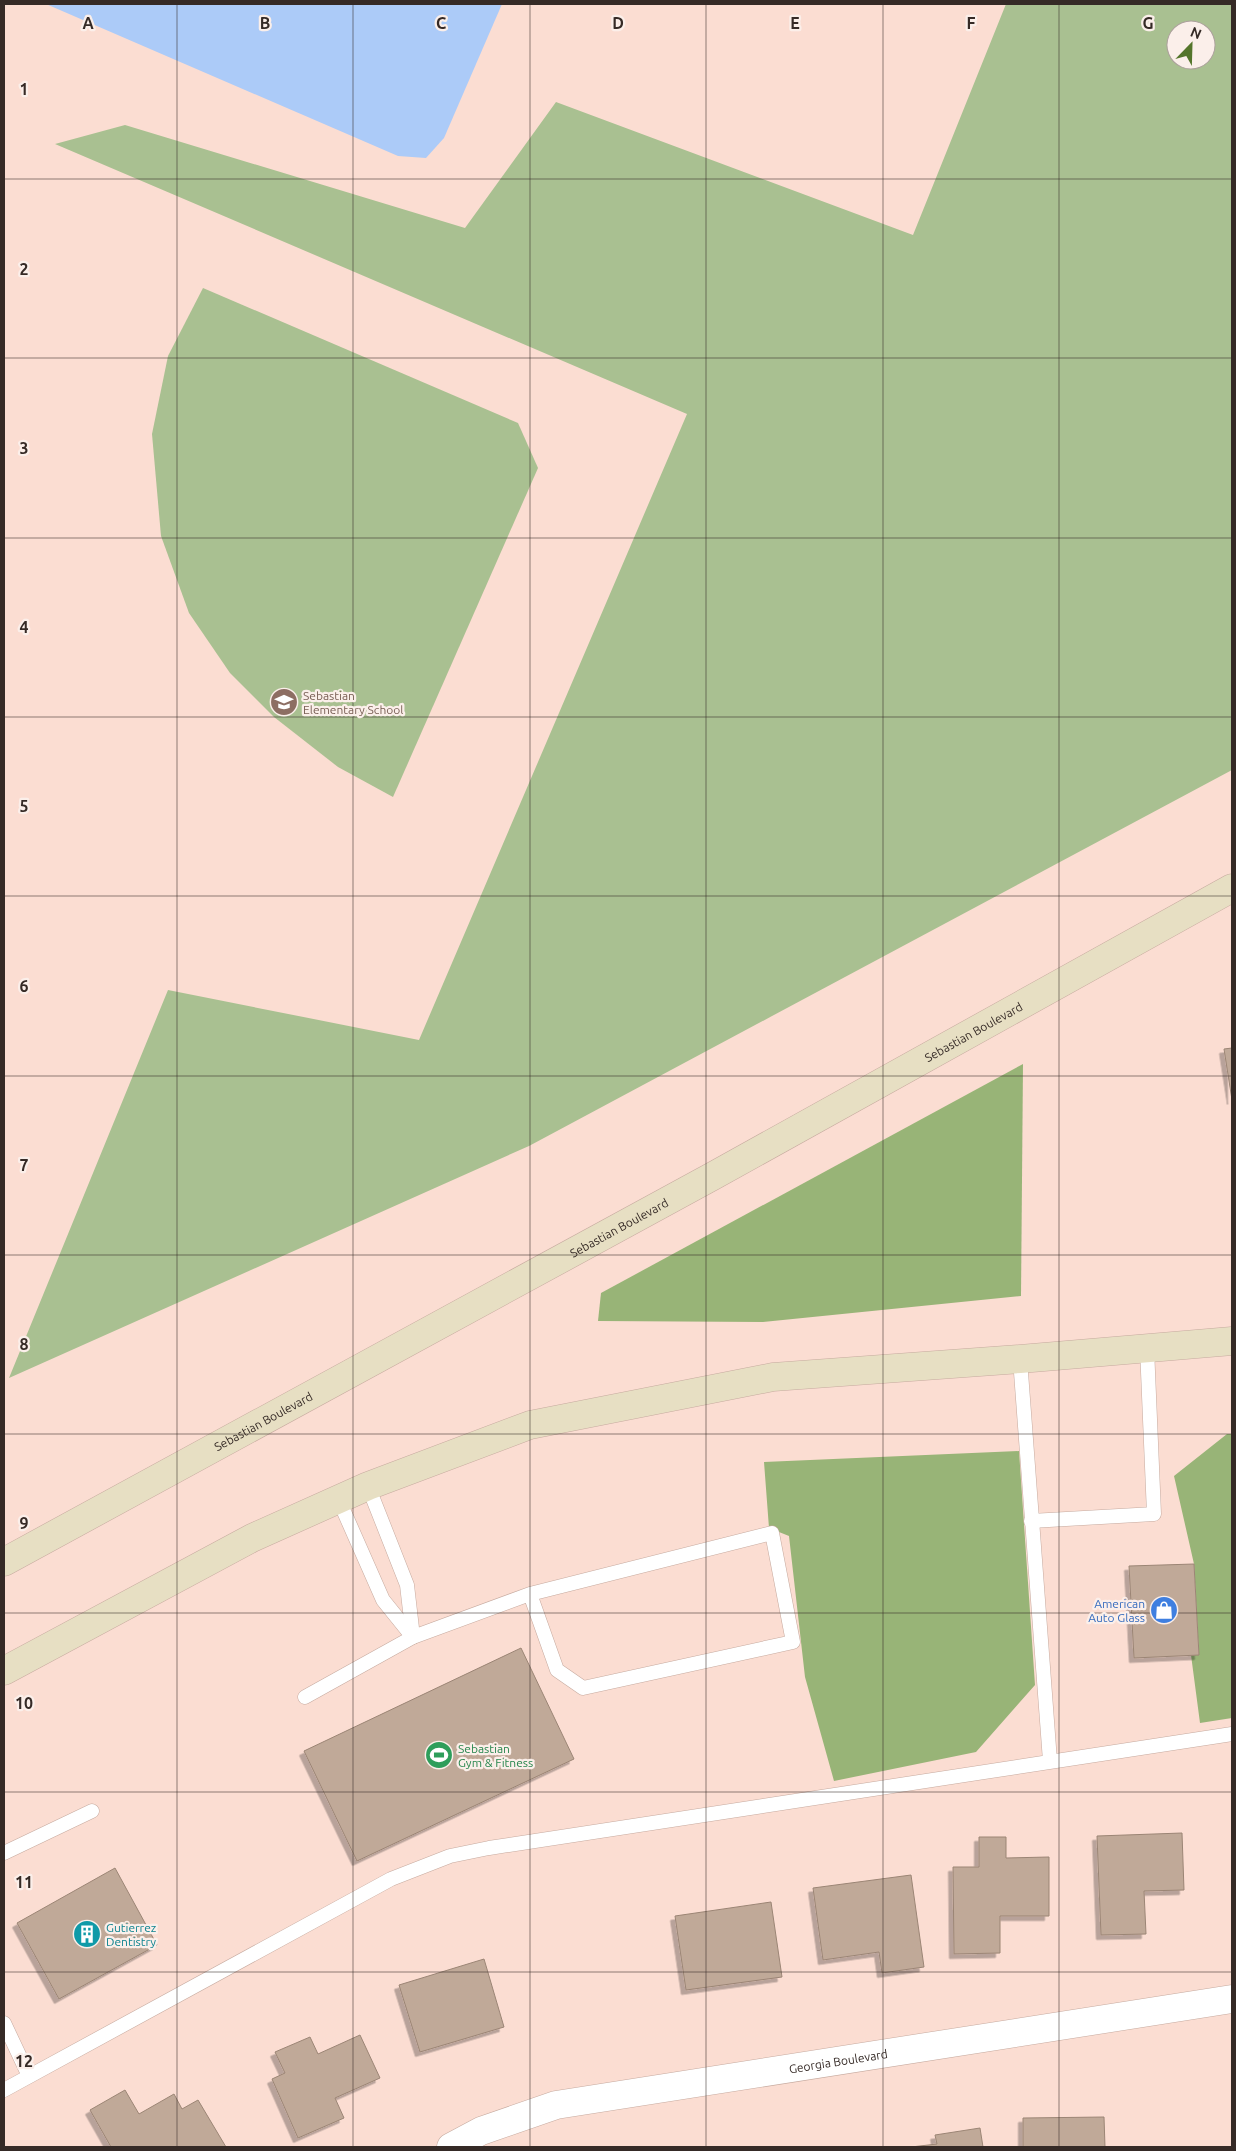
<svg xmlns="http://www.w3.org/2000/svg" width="1236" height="2151" font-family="Ubuntu,sans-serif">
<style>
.green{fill:#a9c091;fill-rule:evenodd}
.forest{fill:#98b477}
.water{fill:#accbf8}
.building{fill:#c0a998;stroke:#9b8575;filter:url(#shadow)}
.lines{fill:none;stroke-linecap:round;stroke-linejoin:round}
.service-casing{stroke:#c6aa9f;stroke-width:15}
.minor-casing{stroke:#c6aa9f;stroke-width:29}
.secondary-casing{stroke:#c6aa9f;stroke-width:29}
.service{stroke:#fff;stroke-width:14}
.minor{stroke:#fff;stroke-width:28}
.secondary{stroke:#e7dfc3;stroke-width:28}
.grid{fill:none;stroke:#352a26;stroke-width:1;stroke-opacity:0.55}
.labels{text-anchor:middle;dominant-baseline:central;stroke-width:4.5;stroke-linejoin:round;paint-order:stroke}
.education-label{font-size:12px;fill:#785e54;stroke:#fbefea;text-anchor:start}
.street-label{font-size:12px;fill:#352a26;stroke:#fbefea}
.shop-label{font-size:12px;fill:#366cbe;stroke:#fbefea;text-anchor:end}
.leisure-label{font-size:12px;fill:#27864d;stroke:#fbefea;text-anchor:start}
.culture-label{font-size:12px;fill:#0d838f;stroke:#fbefea;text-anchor:start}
.grid-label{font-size:16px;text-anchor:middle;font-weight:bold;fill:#352a26;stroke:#fbefea;stroke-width:4.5;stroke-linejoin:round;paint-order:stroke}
</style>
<defs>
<filter id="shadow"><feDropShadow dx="-4.5" dy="4.5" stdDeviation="0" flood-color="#0004"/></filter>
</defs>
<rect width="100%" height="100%" fill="#fbddd2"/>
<!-- green -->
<g class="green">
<path d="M1006 4H1232V770L529 1146 9 1378 168 990 419 1040 687 414 55 144 125 125 465 228 556 102 913 235ZM1176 30H1206V60H1176Z"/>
<polygon points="203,288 518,423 538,468 393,797 338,767 274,717 230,673 189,613 161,536 152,434 168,356"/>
</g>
<!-- forest -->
<g class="forest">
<polygon points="1023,1064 1021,1296 763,1322 598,1321 601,1293"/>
<polygon points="1227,1434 1232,1434 1232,1718 1200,1723 1191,1655 1199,1655 1194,1564 1174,1476"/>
<polygon points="1019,1451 1035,1685 976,1752 834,1781 805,1677 789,1536 769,1528 764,1462"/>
</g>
<!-- water -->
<polygon class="water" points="46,4 502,4 444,138 426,158 398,156"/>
<!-- building -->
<g class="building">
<polygon points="1232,1048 1232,1100 1224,1049"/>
<polygon points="1194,1564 1199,1655 1134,1658 1129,1566"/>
<polygon points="521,1648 574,1759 357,1861 304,1751"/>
<polygon points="1182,1833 1184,1890 1144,1891 1146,1934 1101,1935 1097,1836"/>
<polygon points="979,1837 1006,1837 1006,1858 1049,1857 1049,1916 1000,1916 1000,1953 954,1954 953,1867 979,1867"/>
<polygon points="115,1868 157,1945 59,1999 17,1923"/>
<polygon points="911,1875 924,1967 882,1973 879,1952 823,1960 813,1888"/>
<polygon points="771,1902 782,1977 686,1990 675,1916"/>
<polygon points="484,1959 504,2027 420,2052 399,1985"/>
<polygon points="360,2035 380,2078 335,2098 344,2118 298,2138 272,2079 285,2073 275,2052 310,2037 318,2054"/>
<polygon points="125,2090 139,2114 174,2094 182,2109 198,2100 226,2147 111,2147 90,2110"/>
<polygon points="1104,2117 1105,2147 1023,2147 1023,2118"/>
<polygon points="980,2128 983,2147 911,2147 937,2144 935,2135"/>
</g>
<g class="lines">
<!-- service casing -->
<g class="service-casing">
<g id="service">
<polyline points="1020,1359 1050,1761"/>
<polyline points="368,1486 407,1585 413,1637"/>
<polyline points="338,1498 383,1600 412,1636"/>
<polyline points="1031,1521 1154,1514 1147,1348"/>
<polyline points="305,1697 413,1637 530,1594 772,1533 793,1642 583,1688 557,1670 530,1594"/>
<polyline points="4,1853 92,1811"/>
<polyline points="4,2023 29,2076"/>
<polyline points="4,2090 391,1879 450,1856 489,1848 1232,1734"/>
</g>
</g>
<!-- minor casing -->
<g class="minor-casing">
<g id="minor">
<path id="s1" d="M451 2147 481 2131 556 2105 1232 1999"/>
</g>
</g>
<!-- secondary casing -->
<g class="secondary-casing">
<g id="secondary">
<path id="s2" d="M4 1562 713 1176 1232 888"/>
<polyline points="4,1671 252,1538 368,1486 530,1425 773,1377 1020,1359 1232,1341"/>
</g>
</g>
<!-- service -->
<use href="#service" class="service"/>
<!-- minor -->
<use href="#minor" class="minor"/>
<!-- secondary -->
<use href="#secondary" class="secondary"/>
</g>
<!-- grid -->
<path class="grid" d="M177 4V2147M353 4V2147M530 4V2147M706 4V2147M883 4V2147M1059 4V2147M4 179H1232M4 358H1232M4 538H1232M4 717H1232M4 896H1232M4 1076H1232M4 1255H1232M4 1434H1232M4 1613H1232M4 1792H1232M4 1972H1232"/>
<!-- icons -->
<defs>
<g id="school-disc" transform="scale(1.4375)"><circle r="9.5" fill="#8d6e63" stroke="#fbefea"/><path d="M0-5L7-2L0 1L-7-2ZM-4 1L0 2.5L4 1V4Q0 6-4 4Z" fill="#fff"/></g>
<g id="shop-disc" transform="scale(1.4375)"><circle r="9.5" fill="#3f7fe0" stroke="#fbefea"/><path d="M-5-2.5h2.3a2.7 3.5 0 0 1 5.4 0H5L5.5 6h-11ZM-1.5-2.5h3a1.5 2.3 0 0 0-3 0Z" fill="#fff"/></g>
<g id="stadium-disc" transform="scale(1.4375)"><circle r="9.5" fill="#2e9e5b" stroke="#fbefea"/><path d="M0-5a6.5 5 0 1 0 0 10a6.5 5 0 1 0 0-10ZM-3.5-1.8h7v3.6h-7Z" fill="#fff"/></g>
<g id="building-disc" transform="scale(1.4375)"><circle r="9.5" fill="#0f9aa8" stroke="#fbefea"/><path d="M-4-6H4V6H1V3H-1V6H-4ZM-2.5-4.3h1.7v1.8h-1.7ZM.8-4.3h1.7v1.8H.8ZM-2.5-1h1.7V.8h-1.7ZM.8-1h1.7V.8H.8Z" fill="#fff"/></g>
</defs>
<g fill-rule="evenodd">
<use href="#school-disc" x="284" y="702"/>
<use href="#shop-disc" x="1164" y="1610"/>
<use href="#stadium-disc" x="439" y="1755"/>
<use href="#building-disc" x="87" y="1934"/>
</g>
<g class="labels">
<!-- education labels -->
<g class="education-label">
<text x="303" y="695">Sebastian<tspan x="303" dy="14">Elementary School</tspan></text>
</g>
<!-- street labels -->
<g class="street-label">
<text stroke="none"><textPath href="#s2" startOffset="1105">Sebastian Boulevard</textPath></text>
<text stroke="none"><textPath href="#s2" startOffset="700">Sebastian Boulevard</textPath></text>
<text stroke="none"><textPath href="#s2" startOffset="295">Sebastian Boulevard</textPath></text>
<text stroke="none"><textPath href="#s1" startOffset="399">Georgia Boulevard</textPath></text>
</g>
<!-- shop labels -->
<g class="shop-label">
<text x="1145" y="1603">American<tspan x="1145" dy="14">Auto Glass</tspan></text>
</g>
<!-- leisure labels -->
<g class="leisure-label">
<text x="458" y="1748">Sebastian<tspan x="458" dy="14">Gym &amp; Fitness</tspan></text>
</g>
<!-- culture labels -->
<g class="culture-label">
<text x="106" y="1927">Gutierrez<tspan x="106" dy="14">Dentistry</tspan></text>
</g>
</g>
<g class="grid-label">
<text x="88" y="29">A</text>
<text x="265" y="29">B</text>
<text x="441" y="29">C</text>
<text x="618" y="29">D</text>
<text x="795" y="29">E</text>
<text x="971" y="29">F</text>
<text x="1148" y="29">G</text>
<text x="24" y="95">1</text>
<text x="24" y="275">2</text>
<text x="24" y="454">3</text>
<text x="24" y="633">4</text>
<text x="24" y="812">5</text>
<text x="24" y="992">6</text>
<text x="24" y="1171">7</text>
<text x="24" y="1350">8</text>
<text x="24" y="1529">9</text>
<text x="24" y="1709">10</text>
<text x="24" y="1888">11</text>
<text x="24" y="2067">12</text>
</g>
<!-- border -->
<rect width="1236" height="2151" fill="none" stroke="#352a26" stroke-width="10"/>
<!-- north arrow -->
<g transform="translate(1191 45) rotate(23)"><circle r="24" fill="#fbefea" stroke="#aca09c"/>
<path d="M0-4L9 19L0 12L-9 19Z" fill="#54752b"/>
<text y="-8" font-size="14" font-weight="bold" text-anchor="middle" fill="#352a26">N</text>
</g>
</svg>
